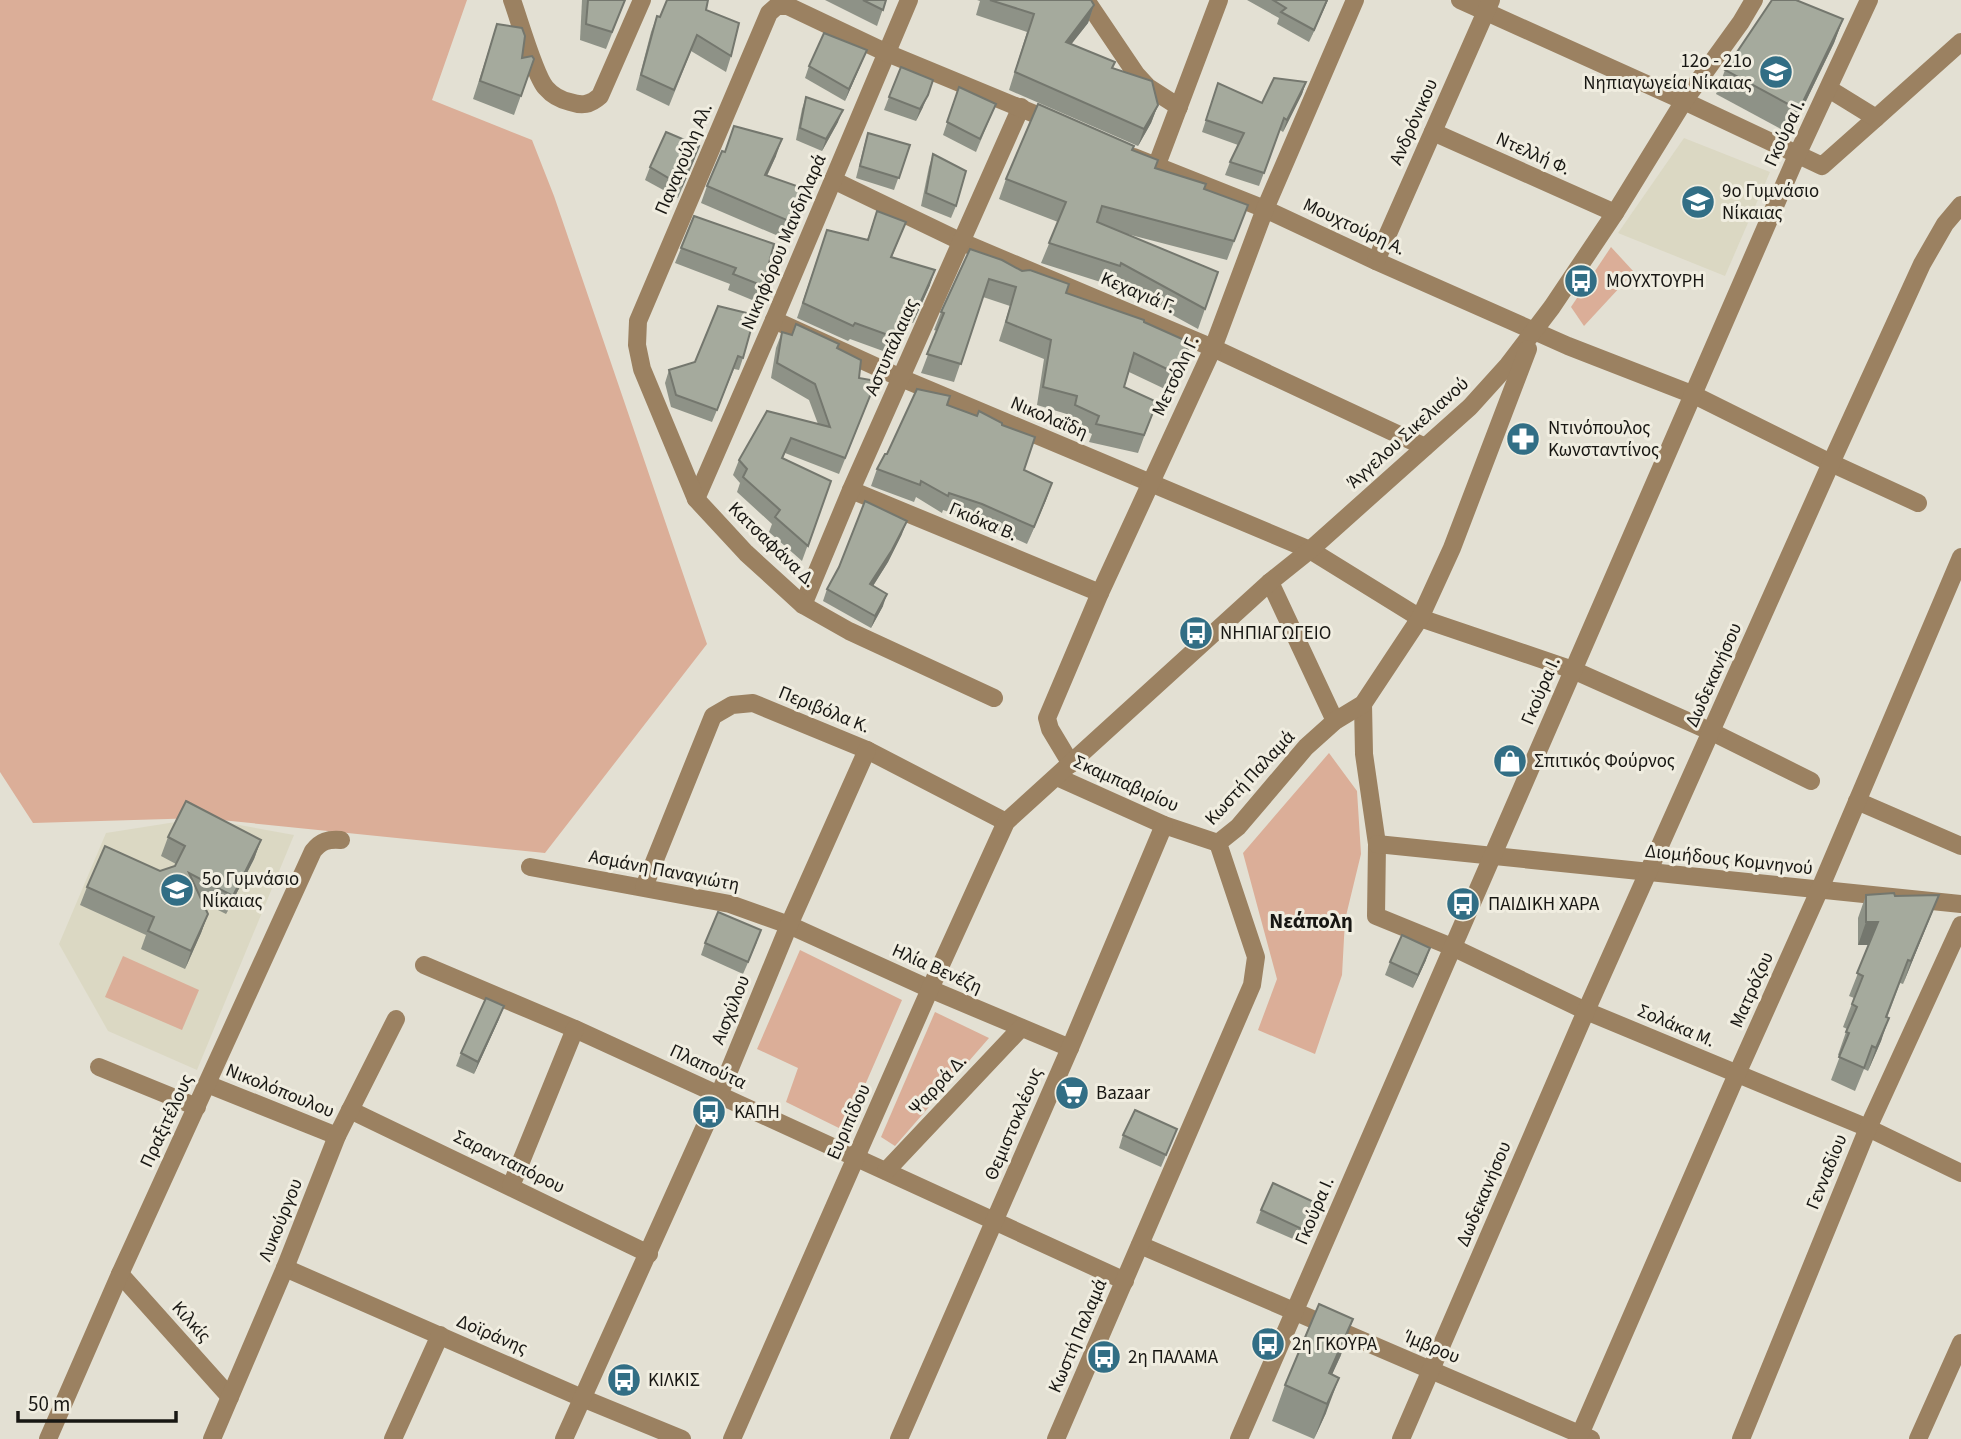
<svg xmlns="http://www.w3.org/2000/svg" width="1961" height="1439" font-family="'Source Sans 3',sans-serif">
<style>
.built{fill:#dbd8c3}
.green{fill:#dbae98}
.lines{fill:none;stroke-linecap:round;stroke-linejoin:round}
.minor{stroke:#9b8161;stroke-width:18}
.wall{fill:#8e9287}
.shaded-wall{fill:#74776e}
.building{fill:#a5aa9d;stroke:#74776e;stroke-width:2}
.labels{text-anchor:middle;dominant-baseline:central;stroke-width:6;stroke-linejoin:round;paint-order:stroke}
.poi-label{font-size:19px;fill:#181713;stroke:#f0ede0;text-anchor:start}
.street-label{font-size:19px;fill:#181713;stroke:#f0ede0}
.neighbourhood-label{font-size:21px;font-weight:bold;fill:#181713;stroke:#f0ede0}
</style>
<rect width="100%" height="100%" fill="#e3e0d3"/>
<!-- built -->
<g class="built">
<polygon points="1684,138 1770,172 1725,276 1618,233"/>
<polygon points="201,818 294,835 197,1070 108,1031 59,944 106,833"/>
</g>
<!-- green -->
<g class="green">
<polygon points="0,0 467,0 432,100 532,140 554,196 707,644 545,853 201,818 33,823 0,772"/>
<polygon points="1611,247 1634,272 1584,326 1571,307"/>
<polygon points="1329,753 1357,791 1361,854 1345,920 1342,975 1315,1054 1258,1030 1277,979 1243,853"/>
<polygon points="800,950 902,1000 845,1131 786,1102 798,1068 757,1049"/>
<polygon points="123,956 199,990 182,1030 105,997"/>
<polygon points="935,1012 989,1038 895,1146 881,1137"/>
</g>
<g class="lines">
<!-- minor -->
<g class="minor">
<path d="M512 0C519 19 535 76 546 88 552 95 561 100 570 102 582 106 590 105 600 96L642 0"/>
<polyline points="1086,0 1136,74 1148,87 1179,107"/>
<polyline points="1460,0 1684,101 1822,166 1876,118"/>
<polyline points="1829,89 1876,118 1961,42"/>
<polyline points="1433,132 1615,213"/>
<polyline points="1134,157 1265,209 1376,261 1568,346 1694,395 1831,463 1918,503"/>
<polyline points="1156,167 1219,0"/>
<polyline points="833,180 962,242 1213,348 1425,447"/>
<polyline points="1376,261 1491,0"/>
<polyline points="774,320 901,378 1310,550 1420,618 1573,670 1712,732 1811,781"/>
<polyline points="851,490 1100,593"/>
<polyline points="696,499 774,320 909,0"/>
<polyline points="1270,582 1335,721"/>
<polyline points="803,605 851,490 1021,107"/>
<polyline points="994,698 849,631 803,605 746,553 696,499 642,369 637,345 638,321 769,13 777,6 788,6 887,53 1054,122"/>
<polyline points="1363,704 1364,754 1377,844 1376,916 1452,947 1586,1011 1868,1128 1961,1173"/>
<polyline points="1071,764 1050,729 1047,718 1100,593 1213,348 1265,209 1355,0"/>
<polyline points="1057,777 1164,825 1218,843"/>
<polyline points="1857,801 1961,846"/>
<polyline points="1377,844 1961,904"/>
<polyline points="530,867 730,904 789,925 930,989 1070,1048"/>
<polyline points="644,887 713,716 732,705 753,703 867,750 1006,822"/>
<polyline points="424,965 575,1029 1125,1281"/>
<polyline points="99,1067 197,1107"/>
<polyline points="207,1084 337,1136"/>
<polyline points="350,1110 649,1254"/>
<polyline points="886,1171 1021,1028"/>
<polyline points="511,1186 575,1029"/>
<polyline points="1140,1245 1591,1439"/>
<polyline points="285,1268 582,1398 682,1439"/>
<polyline points="120,1274 230,1397"/>
<path d="M48 1439 120 1274 313 851C321 841 328 839 341 840"/>
<polyline points="212,1439 285,1268 337,1136 396,1019"/>
<polyline points="393,1439 440,1335"/>
<polyline points="564,1439 719,1095 789,925 867,750"/>
<polyline points="732,1439 930,989 1006,822 1270,582 1310,550 1470,407 1508,365 1552,307 1615,213 1684,101 1741,22 1754,0"/>
<polyline points="899,1439 1070,1048 1164,825"/>
<polyline points="1056,1439 1252,985 1256,957 1218,843 1238,827 1306,747 1335,721 1363,704 1420,618 1452,548 1528,349"/>
<polyline points="1239,1439 1798,153 1869,0"/>
<polyline points="1401,1439 1586,1011 1831,463 1922,264 1945,224 1961,205"/>
<polyline points="1578,1439 1737,1074 1819,891 1961,557"/>
<polyline points="1741,1439 1868,1128 1961,925"/>
<polyline points="1918,1439 1961,1343"/>
</g>
</g>
<!-- wall -->
<g class="wall">
<polygon points="582,0 625,0 606,49 580,40"/>
<polygon points="825,0 886,0 877,26"/>
<polygon points="977,0 1091,0 1094,5 1088,23 1071,44 1113,68 1158,105 1151,123 1138,146 1009,90 1027,32 976,15 980,1"/>
<polygon points="1247,0 1328,0 1309,42 1277,24 1279,18"/>
<polygon points="706,10 731,56 726,72 691,51 669,106 636,90 651,32 657,16 660,17"/>
<polygon points="1843,19 1834,43 1790,134 1716,94 1725,70"/>
<polygon points="497,24 522,58 534,59 514,115 473,99"/>
<polygon points="862,62 845,101 805,78 809,66"/>
<polygon points="1306,82 1302,94 1283,132 1280,130 1259,186 1225,175 1230,162 1238,145 1202,132 1218,83 1262,103"/>
<polygon points="959,87 996,104 976,152 943,135"/>
<polygon points="806,97 838,122 822,151 796,140 802,109"/>
<polygon points="889,97 923,107 916,121 884,110"/>
<polygon points="868,133 910,145 894,190 856,178 864,146"/>
<polygon points="1132,150 1155,168 1204,189 1248,205 1227,260 1127,234 1205,309 1198,329 1114,283 1113,286 1041,263 1058,222 999,199 1006,179"/>
<polygon points="725,152 776,156 767,176 811,191 805,208 790,241 701,203 707,186"/>
<polygon points="933,154 956,206 951,218 921,206 929,167"/>
<polygon points="695,158 678,198 645,180 650,167"/>
<polygon points="877,211 900,237 892,257 930,285 913,323 905,321 894,355 850,339 848,341 797,318 827,230 867,240"/>
<polygon points="694,216 763,286 757,302 728,290 730,284 675,263"/>
<polygon points="970,249 1066,293 1144,322 1184,362 1167,390 1129,372 1124,387 1157,402 1138,453 1089,442 1092,434 1068,423 1070,415 1037,405 1044,359 999,341 1010,306 983,297 954,382 921,373 937,331 934,330 941,312"/>
<polygon points="718,306 743,358 739,370 734,369 712,422 671,407 665,383 669,370 695,362"/>
<polygon points="782,332 838,349 859,378 870,397 839,474 785,453 783,458 831,481 802,561 769,532 772,524 737,492 740,483 733,475 739,460 818,424 809,400 771,378 776,348"/>
<polygon points="947,405 1002,425 1024,470 1046,500 1027,544 976,521 943,510 942,513 916,497 914,502 871,486 877,469 887,454"/>
<polygon points="902,534 888,562 873,586 883,606 871,628 823,601 827,589"/>
<polygon points="168,837 261,840 254,859 226,914 202,902 208,914 201,933 185,969 141,949 146,935 80,905 87,887 160,871 175,866 176,864 161,856"/>
<polygon points="1866,895 1895,896 1939,895 1903,984 1900,983 1887,1018 1881,1041 1868,1071 1864,1069 1855,1091 1831,1080 1840,1056 1838,1055 1847,1029 1843,1027 1854,998 1849,996 1869,945 1858,945 1858,918"/>
<polygon points="757,942 743,974 701,955 705,943"/>
<polygon points="1426,960 1413,988 1385,975 1390,962"/>
<polygon points="499,1019 474,1074 456,1066 461,1053"/>
<polygon points="1177,1129 1161,1167 1119,1148 1123,1135"/>
<polygon points="1261,1210 1311,1215 1300,1242 1256,1223"/>
<polygon points="1341,1355 1332,1374 1326,1413 1314,1439 1272,1421 1285,1385"/>
</g>
<!-- shaded-wall -->
<g class="shaded-wall">
<polygon points="1327,0 1328,0 1309,42 1314,30"/>
<polygon points="1094,5 1088,23 1059,60 1066,42"/>
<polygon points="1843,19 1834,43 1790,134 1799,110"/>
<polygon points="867,50 862,62 845,101 849,89"/>
<polygon points="1306,82 1302,94 1283,132 1287,120"/>
<polygon points="928,95 923,107 916,121 920,109"/>
<polygon points="1158,105 1151,123 1138,146 1144,129"/>
<polygon points="843,110 838,122 822,151 826,139"/>
<polygon points="782,139 776,156 759,192 765,175"/>
<polygon points="811,191 805,208 790,241 796,224"/>
<polygon points="935,270 930,285 913,323 918,308"/>
<polygon points="1191,343 1184,362 1167,390 1173,372"/>
<polygon points="1052,483 1046,500 1027,544 1034,527"/>
<polygon points="907,521 902,534 888,562 866,597 870,584"/>
<polygon points="887,594 883,606 871,628 875,616"/>
<polygon points="261,840 254,859 226,914 233,896"/>
<polygon points="1939,895 1930,918 1903,984 1911,961"/>
<polygon points="208,914 201,933 185,969 191,951"/>
<polygon points="1866,922 1878,922 1870,945 1858,945"/>
<polygon points="1430,948 1426,960 1413,988 1418,975"/>
<polygon points="504,1006 499,1019 474,1074 478,1062"/>
<polygon points="1889,1018 1881,1041 1868,1071 1876,1048"/>
<polygon points="1353,1319 1341,1355 1320,1401 1329,1373"/>
<polygon points="1339,1378 1326,1413 1314,1439 1327,1404"/>
</g>
<!-- building -->
<g class="building">
<polygon points="588,0 625,0 612,32 586,24"/>
<polygon points="667,0 708,0 706,10 739,23 731,56 697,35 674,90 641,75 657,16 660,17"/>
<polygon points="863,0 886,0 883,10"/>
<polygon points="990,0 1091,0 1094,5 1066,42 1115,62 1112,68 1152,81 1158,105 1144,129 1015,72 1034,14"/>
<polygon points="1273,0 1327,0 1314,30 1281,12 1286,8"/>
<polygon points="1772,0 1796,0 1843,19 1799,110 1725,70"/>
<polygon points="497,24 522,28 525,36 522,58 532,56 534,59 521,96 480,81"/>
<polygon points="824,33 867,50 849,89 809,66"/>
<polygon points="901,67 933,80 928,95 920,109 889,97"/>
<polygon points="1274,78 1306,82 1287,120 1284,118 1264,173 1230,162 1244,133 1206,120 1218,83 1262,103"/>
<polygon points="959,87 996,104 980,139 947,122"/>
<polygon points="806,97 843,110 826,139 800,128"/>
<polygon points="1038,104 1134,146 1132,150 1158,160 1155,168 1206,184 1204,189 1248,205 1234,241 1102,206 1097,222 1218,272 1205,309 1121,263 1120,266 1049,243 1066,202 1006,179"/>
<polygon points="734,126 782,139 765,175 811,191 796,224 707,186 722,151 725,152"/>
<polygon points="666,132 699,146 682,186 650,167"/>
<polygon points="868,133 910,145 899,178 860,166"/>
<polygon points="933,154 966,171 956,206 926,193"/>
<polygon points="877,211 906,222 891,257 935,270 918,308 911,305 899,339 855,323 853,326 803,303 827,230 868,240"/>
<polygon points="694,216 774,244 763,286 733,274 736,268 681,248"/>
<polygon points="970,249 1002,260 1022,271 1030,270 1069,284 1066,293 1144,320 1144,322 1191,343 1173,372 1134,353 1124,387 1157,402 1144,435 1096,424 1099,416 1075,405 1077,396 1043,387 1051,340 1006,322 1016,287 989,279 961,364 927,354 944,313 941,312"/>
<polygon points="718,306 755,315 743,358 738,356 717,410 676,395 669,370 695,362"/>
<polygon points="796,324 839,344 837,348 861,360 859,378 876,381 845,458 791,438 782,458 831,481 808,546 775,517 780,510 743,477 747,469 739,460 767,411 830,427 815,384 777,363 782,332 792,335"/>
<polygon points="917,389 950,396 947,405 977,416 979,411 1002,423 1002,425 1035,437 1024,470 1052,483 1034,527 982,504 949,493 948,496 921,481 920,485 877,469 885,454 887,454"/>
<polygon points="865,501 907,521 892,550 870,584 887,594 875,616 827,589 839,567"/>
<polygon points="186,801 261,840 233,896 189,873 208,914 191,951 148,931 154,917 87,887 105,846 160,871 175,866 185,846 168,837"/>
<polygon points="1894,893 1895,896 1939,895 1911,961 1908,960 1886,1017 1889,1018 1876,1048 1872,1046 1864,1068 1839,1057 1849,1033 1846,1032 1857,1007 1852,1004 1863,976 1857,973 1878,922 1866,922 1866,895"/>
<polygon points="718,912 761,930 748,962 705,943"/>
<polygon points="1402,935 1430,948 1418,975 1390,962"/>
<polygon points="486,998 504,1006 478,1062 461,1053"/>
<polygon points="1135,1110 1177,1129 1166,1155 1123,1135"/>
<polygon points="1273,1183 1316,1203 1304,1230 1261,1210"/>
<polygon points="1319,1304 1353,1319 1329,1373 1339,1378 1327,1404 1285,1385"/>
</g>
<!-- icons -->
<defs>
<g id="school-disc" transform="scale(1.75)"><circle r="9.5" fill="#326e85" stroke="#f0ede0"/><path d="M0-5L7-2L0 1L-7-2ZM-4 1L0 2.5L4 1V4Q0 6-4 4Z" fill="#fff"/></g>
<g id="bus-disc" transform="scale(1.75)"><circle r="9.5" fill="#326e85" stroke="#f0ede0"/><path d="M-5-6H5V4H4V6H2V4H-2V6H-4V4H-5ZM-3.5-4V0h7V-4ZM-3.5 1.2v1.5H-2V1.2ZM2 1.2v1.5H3.5V1.2Z" fill="#fff"/></g>
<g id="pharmacy-disc" transform="scale(1.75)"><circle r="9.5" fill="#326e85" stroke="#f0ede0"/><path d="M-2-6h4v4h4v4h-4v4h-4v-4h-4v-4h4Z" fill="#fff"/></g>
<g id="shop-disc" transform="scale(1.75)"><circle r="9.5" fill="#326e85" stroke="#f0ede0"/><path d="M-5-2.5h2.3a2.7 3.5 0 0 1 5.4 0H5L5.5 6h-11ZM-1.5-2.5h3a1.5 2.3 0 0 0-3 0Z" fill="#fff"/></g>
<g id="supermarket-disc" transform="scale(1.75)"><circle r="9.5" fill="#326e85" stroke="#f0ede0"/><path d="M-6-5.5h2.5l.6 2H6L4.5 2H-2.5L-4.4-4H-6ZM-1.5 3.2a1.3 1.3 0 1 0 .1 0ZM3 3.2a1.3 1.3 0 1 0 .1 0Z" fill="#fff"/></g>
</defs>
<g fill-rule="evenodd">
<use href="#school-disc" x="1776" y="72"/>
<use href="#school-disc" x="1698" y="202"/>
<use href="#bus-disc" x="1581" y="281"/>
<use href="#pharmacy-disc" x="1523" y="439"/>
<use href="#bus-disc" x="1196" y="633"/>
<use href="#shop-disc" x="1510" y="761"/>
<use href="#school-disc" x="177" y="890"/>
<use href="#bus-disc" x="1463" y="904"/>
<use href="#supermarket-disc" x="1072" y="1093"/>
<use href="#bus-disc" x="709" y="1112"/>
<use href="#bus-disc" x="1268" y="1344"/>
<use href="#bus-disc" x="1104" y="1357"/>
<use href="#bus-disc" x="624" y="1380"/>
</g>
<g class="labels">
<!-- poi labels -->
<g class="poi-label">
<text x="1752" y="61" text-anchor="end">12ο - 21ο<tspan x="1752" dy="22">Νηπιαγωγεία Νίκαιας</tspan></text>
<text x="1722" y="191">9ο Γυμνάσιο<tspan x="1722" dy="22">Νίκαιας</tspan></text>
<text x="1606" y="281">ΜΟΥΧΤΟΥΡΗ</text>
<text x="1548" y="428">Ντινόπουλος<tspan x="1548" dy="22">Κωνσταντίνος</tspan></text>
<text x="1220" y="633">ΝΗΠΙΑΓΩΓΕΙΟ</text>
<text x="1534" y="761">Σπιτικός Φούρνος</text>
<text x="202" y="879">5o Γυμνάσιο<tspan x="202" dy="22">Νίκαιας</tspan></text>
<text x="1488" y="904">ΠΑΙΔΙΚΗ ΧΑΡΑ</text>
<text x="1096" y="1093">Bazaar</text>
<text x="734" y="1112">ΚΑΠΗ</text>
<text x="1292" y="1344">2η ΓΚΟΥΡΑ</text>
<text x="1128" y="1357">2η ΠΑΛΑΜΑ</text>
<text x="648" y="1380">ΚΙΛΚΙΣ</text>
</g>
<!-- street labels -->
<g class="street-label">
<text transform="translate(1414 122) rotate(-66)">Ανδρόνικου</text>
<text transform="translate(1785 133) rotate(-65)">Γκούρα Ι.</text>
<text transform="translate(1533 154) rotate(24)">Ντελλή Φ.</text>
<text transform="translate(684 159) rotate(-67)">Παναγούλη Αλ.</text>
<text transform="translate(1354 227) rotate(25)">Μουχτούρη Α.</text>
<text transform="translate(784 242) rotate(-67)">Νικηφόρου Μανδηλαρά</text>
<text transform="translate(1138 293) rotate(23)">Κεχαγιά Γ.</text>
<text transform="translate(892 347) rotate(-66)">Αστυπάλαιας</text>
<text transform="translate(1176 376) rotate(-65)">Μετσόλη Γ.</text>
<text transform="translate(1049 418) rotate(23)">Νικολαΐδη</text>
<text transform="translate(1408 433) rotate(-42)">Άγγελου Σικελιανού</text>
<text transform="translate(983 522) rotate(23)">Γκιόκα Β.</text>
<text transform="translate(772 545) rotate(44)">Κατσαφάνα Δ.</text>
<text transform="translate(1714 675) rotate(-66)">Δωδεκανήσου</text>
<text transform="translate(1541 691) rotate(-67)">Γκούρα Ι.</text>
<text transform="translate(824 710) rotate(22)">Περιβόλα Κ.</text>
<text transform="translate(1250 778) rotate(-47)">Κωστή Παλαμά</text>
<text transform="translate(1126 784) rotate(24)">Σκαμπαβιρίου</text>
<text transform="translate(1729 860) rotate(6)">Διομήδους Κομνηνού</text>
<text transform="translate(664 871) rotate(11)">Ασμάνη Παναγιώτη</text>
<text transform="translate(937 969) rotate(24)">Ηλία Βενέζη</text>
<text transform="translate(1752 990) rotate(-66)">Ματρόζου</text>
<text transform="translate(731 1010) rotate(-68)">Αισχύλου</text>
<text transform="translate(1676 1026) rotate(23)">Σολάκα Μ.</text>
<text transform="translate(708 1067) rotate(25)">Πλαπούτα</text>
<text transform="translate(938 1085) rotate(-47)">Ψαρρά Δ.</text>
<text transform="translate(280 1091) rotate(22)">Νικολόπουλου</text>
<text transform="translate(167 1121) rotate(-65)">Πραξιτέλους</text>
<text transform="translate(849 1122) rotate(-66)">Ευριπίδου</text>
<text transform="translate(1014 1124) rotate(-67)">Θεμιστοκλέους</text>
<text transform="translate(509 1162) rotate(26)">Σαρανταπόρου</text>
<text transform="translate(1827 1172) rotate(-68)">Γενναδίου</text>
<text transform="translate(1484 1194) rotate(-67)">Δωδεκανήσου</text>
<text transform="translate(1315 1211) rotate(-67)">Γκούρα Ι.</text>
<text transform="translate(281 1220) rotate(-68)">Λυκούργου</text>
<text transform="translate(191 1322) rotate(48)">Κιλκίς</text>
<text transform="translate(492 1335) rotate(23)">Δοϊράνης</text>
<text transform="translate(1078 1336) rotate(-67)">Κωστή Παλαμά</text>
<text transform="translate(1432 1347) rotate(23)">Ίμβρου</text>
</g>
<!-- neighbourhood labels -->
<g class="neighbourhood-label">
<text x="1311" y="921">Νεάπολη</text>
</g>
</g>
<!-- scale -->
<path d="M18 1411v10h158v-10" fill="none" stroke="#181713" stroke-width="3.5"/>
<text x="28" y="1411" font-size="21" fill="#181713" stroke="#f0ede0" stroke-width="5" paint-order="stroke">50 m</text>
</svg>
